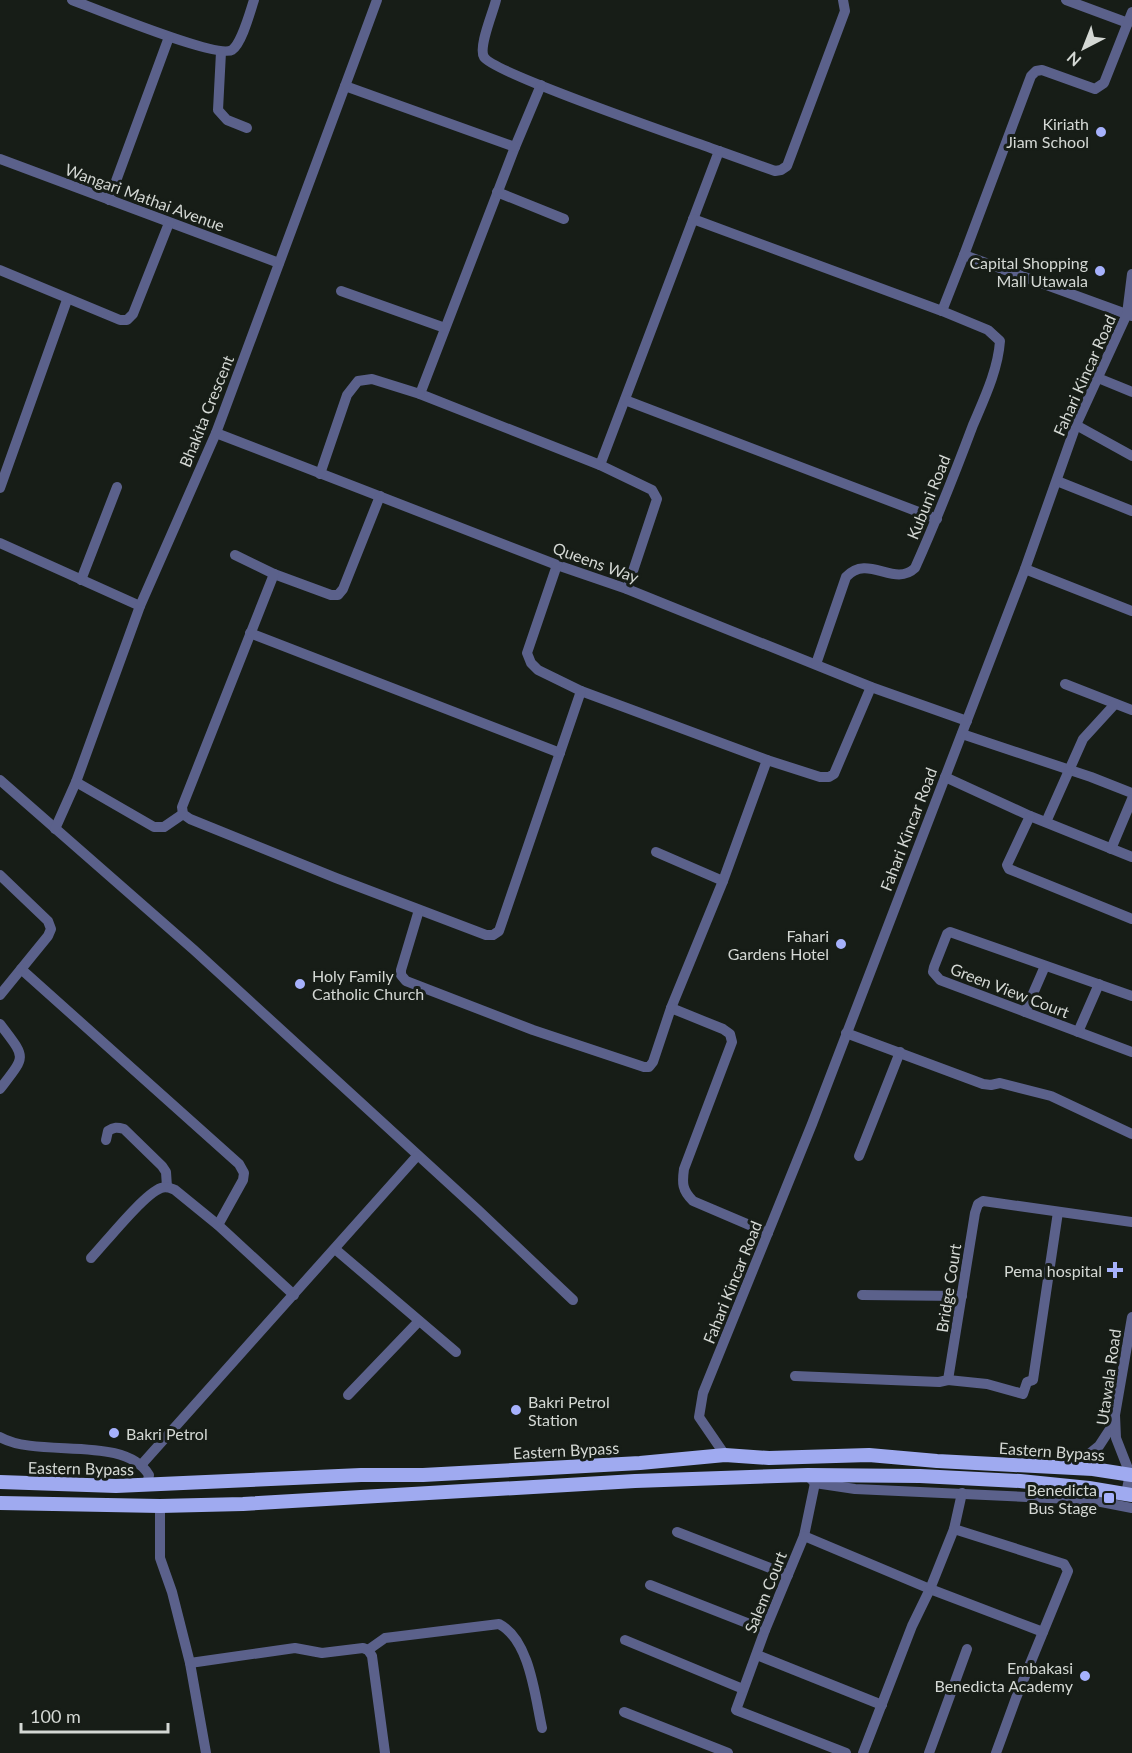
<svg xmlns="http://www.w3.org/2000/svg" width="1132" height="1753" font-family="Lato,sans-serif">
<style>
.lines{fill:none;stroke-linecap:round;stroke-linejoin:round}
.minor{stroke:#5b618b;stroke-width:10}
.major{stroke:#9faaf0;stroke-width:14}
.poi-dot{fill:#a6b1fc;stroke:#171d17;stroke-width:2}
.labels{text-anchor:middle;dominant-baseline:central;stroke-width:6;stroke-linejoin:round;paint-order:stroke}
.poi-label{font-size:16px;fill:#d4d8d4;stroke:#171d17;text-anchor:end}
.street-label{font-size:16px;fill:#d4d8d4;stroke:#171d17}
</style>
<rect width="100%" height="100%" fill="#171d17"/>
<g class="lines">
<!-- minor -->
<g class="minor">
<path d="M72 0C94 8 217 59 232 50 242 43 250 12 254 0"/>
<path d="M496 0C493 13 478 47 484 57 493 73 689 140 719 151L600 465"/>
<polyline points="1066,0 1128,23"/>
<polyline points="221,52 218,110 227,120 247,128"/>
<polyline points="541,85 515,147 420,394 600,465 652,490 657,499 627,589"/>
<polyline points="345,86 515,147"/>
<polyline points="719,151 775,171 781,170 787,166 845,11 843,0"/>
<polyline points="0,159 279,263"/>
<polyline points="497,192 564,219"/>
<polyline points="109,200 169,37"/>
<polyline points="693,219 942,311 964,255 1132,316"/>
<polyline points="964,255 1031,76 1036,71 1042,70 1095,89 1104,83 1132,12"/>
<polyline points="0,270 120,320 127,320 133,314 169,223"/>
<polyline points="341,291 445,328"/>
<polyline points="1098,378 1132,392"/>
<polyline points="625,400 937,519"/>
<polyline points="1076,425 1132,456"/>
<polyline points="216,433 557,565 627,589 871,687 967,721"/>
<polyline points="320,474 347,395 358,381 372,379 420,394"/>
<polyline points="1057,481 1132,511"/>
<polyline points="0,488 67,300"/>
<polyline points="0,543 140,606"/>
<polyline points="235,555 274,574 331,595 338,595 343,589 380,496"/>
<polyline points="557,565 527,653 531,663 538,670 581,691 767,760 820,777 829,777 834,774 871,687"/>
<polyline points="1025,569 1132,611"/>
<polyline points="274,574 182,807 183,814 190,819 336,878 486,935 493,935 499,931 581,691"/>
<polyline points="81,580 117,487"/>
<polyline points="250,633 560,753"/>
<path d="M816 664 846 577C868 553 894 588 915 568 936 521 955 473 973 425 984 399 998 370 1000 341L988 330 942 311"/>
<polyline points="1065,684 1132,710"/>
<polyline points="962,734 1091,777 1132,793"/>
<polyline points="945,777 1030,816 1132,857"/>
<polyline points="0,780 194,950 479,1211 573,1300"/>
<polyline points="76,782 154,827 164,827 183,814"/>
<polyline points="1030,816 1007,865 1009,869 1132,919"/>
<polyline points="1046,822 1083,739 1115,704"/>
<polyline points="55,829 76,782 140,606 216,433 377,0"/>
<polyline points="1111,849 1132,799"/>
<polyline points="656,852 723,881"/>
<polyline points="0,875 48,921 51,929 48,936 0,995"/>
<polyline points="419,910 401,970 401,975 406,981 533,1030 644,1067 649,1067 653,1062 671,1008 723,881 767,760"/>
<polyline points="21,969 239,1164 244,1173 243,1180 218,1225"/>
<polyline points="1132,996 950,932 947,934 934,967 933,972 940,980 1132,1052"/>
<path d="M671 1008 723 1029 730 1034 732 1042 684 1169C682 1183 682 1190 693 1201L768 1233"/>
<polyline points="1025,1012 1045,966"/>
<path d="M0 1024C26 1059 27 1054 0 1089"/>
<polyline points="1078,1032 1099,984"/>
<polyline points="846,1033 983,1084 991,1085 1000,1083 1051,1096 1132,1134"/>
<path d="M106 1140 108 1131C114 1127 117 1127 124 1129L162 1166 166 1172 167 1187"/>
<polyline points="859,1156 900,1052"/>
<polyline points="335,1249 456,1352"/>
<path d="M91 1258C106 1242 144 1194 161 1188 167 1186 170 1188 175 1190L218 1225 294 1295"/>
<polyline points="862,1295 962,1296"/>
<polyline points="795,1376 939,1382 948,1380 975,1213 978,1204 983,1201 1132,1222"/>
<polyline points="948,1380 987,1384 1023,1394 1027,1382 1033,1380 1058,1212"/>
<polyline points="348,1395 419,1321"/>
<path d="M0 1437C39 1459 124 1434 149 1475L147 1485"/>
<polyline points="725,1455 699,1417 703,1393 812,1124 1025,569 1076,425 1127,314 1132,274"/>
<polyline points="142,1464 417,1156"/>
<polyline points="1072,1468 1099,1446 1114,1423"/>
<polyline points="810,1478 815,1483 855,1489 1091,1500 1132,1508"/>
<polyline points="815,1483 804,1536 765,1630 736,1710 846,1753"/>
<polyline points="1126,1494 1130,1474 1116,1438 1115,1415 1132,1317"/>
<polyline points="160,1506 160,1558 172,1592 190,1663 206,1753"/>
<polyline points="954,1529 1064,1564 1068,1571 1016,1698 996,1753"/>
<polyline points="677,1532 788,1575"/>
<polyline points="804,1536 930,1589 1043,1632"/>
<polyline points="650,1585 765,1630"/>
<polyline points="625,1640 743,1689"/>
<path d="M368 1650 385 1638 499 1624C530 1640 535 1697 542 1728"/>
<polyline points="757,1655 882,1705"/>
<polyline points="190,1663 295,1648 322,1653 363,1648 368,1650 372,1656 385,1753"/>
<polyline points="624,1712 728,1753"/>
<polyline points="863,1753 912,1626 930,1589 954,1529 962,1493"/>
<polyline points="929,1753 967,1649"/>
</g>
<!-- major -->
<g class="major">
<polyline points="0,1482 116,1486 361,1475 423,1475 640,1463 725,1455 769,1458 869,1455 937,1461 1093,1469 1132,1475"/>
<polyline points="0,1503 160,1506 243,1504 635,1481 808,1475 920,1476 1020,1481 1089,1488 1132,1495"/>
</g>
</g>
<!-- markers -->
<g class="poi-dot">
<circle cx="1101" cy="132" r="6"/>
<circle cx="1100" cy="271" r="6"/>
<circle cx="841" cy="944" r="6"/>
<circle cx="300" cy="984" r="6"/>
<path d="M1112 1261h6v6h6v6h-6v6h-6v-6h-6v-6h6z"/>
<circle cx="516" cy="1410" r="6"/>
<circle cx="114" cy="1433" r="6"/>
<rect x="1103" y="1492" width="12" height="12" rx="3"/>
<circle cx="1085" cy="1676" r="6"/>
</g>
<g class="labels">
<!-- poi labels -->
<g class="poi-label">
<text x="1089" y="123">Kiriath<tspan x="1089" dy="18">Jiam School</tspan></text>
<text x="1088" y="262">Capital Shopping<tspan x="1088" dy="18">Mall Utawala</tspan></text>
<text x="829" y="935">Fahari<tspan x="829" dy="18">Gardens Hotel</tspan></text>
<text x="312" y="975" text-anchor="start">Holy Family<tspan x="312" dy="18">Catholic Church</tspan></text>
<text x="1102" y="1270">Pema hospital</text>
<text x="528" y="1401" text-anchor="start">Bakri Petrol<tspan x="528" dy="18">Station</tspan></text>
<text x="126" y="1433" text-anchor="start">Bakri Petrol</text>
<text x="1097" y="1489">Benedicta<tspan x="1097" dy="18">Bus Stage</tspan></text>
<text x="1073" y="1667">Embakasi<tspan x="1073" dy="18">Benedicta Academy</tspan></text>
</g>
<!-- street labels -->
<g class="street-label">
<text transform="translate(145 197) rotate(20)">Wangari Mathai Avenue</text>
<text transform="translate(1084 375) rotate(-66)">Fahari Kincar Road</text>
<text transform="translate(206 411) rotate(-68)">Bhakita Crescent</text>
<text transform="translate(928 497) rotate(-68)">Kubuni Road</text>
<text transform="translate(596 562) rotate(20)">Queens Way</text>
<text transform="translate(908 829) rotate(-69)">Fahari Kincar Road</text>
<text transform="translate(1010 990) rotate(21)">Green View Court</text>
<text transform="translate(732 1282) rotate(-68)">Fahari Kincar Road</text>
<text transform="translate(948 1288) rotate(-81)">Bridge Court</text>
<text transform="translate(1108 1377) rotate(-82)">Utawala Road</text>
<text transform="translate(566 1450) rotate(-3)">Eastern Bypass</text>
<text transform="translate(1052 1451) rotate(4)">Eastern Bypass</text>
<text transform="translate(81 1468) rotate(1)">Eastern Bypass</text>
<text transform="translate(765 1592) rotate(-68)">Salem Court</text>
</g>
</g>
<!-- north arrow -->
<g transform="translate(1084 48) rotate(222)" stroke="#171d17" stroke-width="4.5" paint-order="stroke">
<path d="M0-4.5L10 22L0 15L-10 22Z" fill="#d4d8d4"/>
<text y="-9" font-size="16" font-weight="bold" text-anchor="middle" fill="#d4d8d4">N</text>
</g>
<!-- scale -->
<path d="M21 1723v9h147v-9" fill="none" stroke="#d4d8d4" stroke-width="3"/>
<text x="30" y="1723" font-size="18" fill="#d4d8d4" stroke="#171d17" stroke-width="4.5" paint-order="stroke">100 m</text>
</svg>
